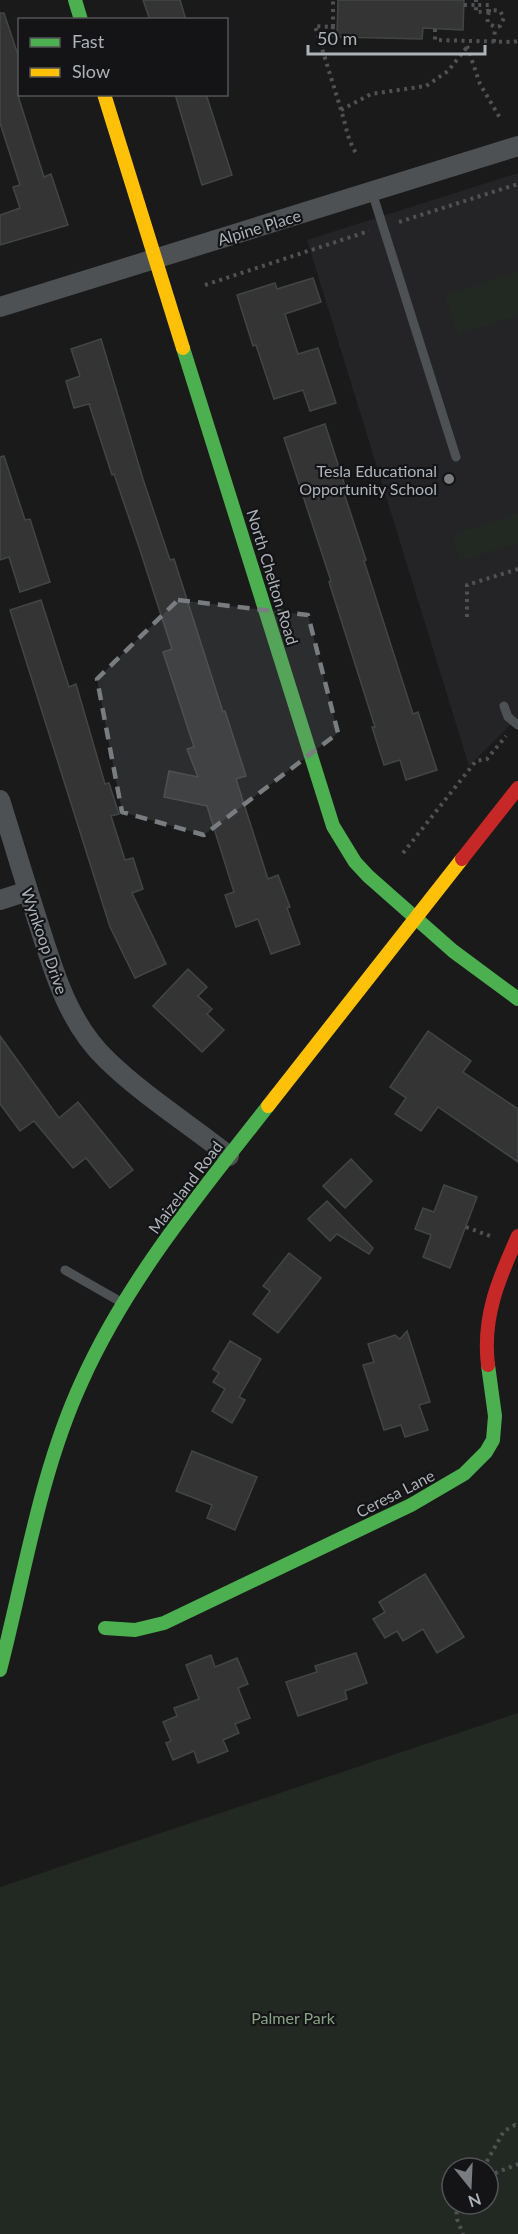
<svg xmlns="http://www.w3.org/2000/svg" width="518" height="2234" font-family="Lato,sans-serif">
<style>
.built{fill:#242426}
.green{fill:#222922;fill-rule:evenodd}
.building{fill:#343435;stroke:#424546;stroke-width:1.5}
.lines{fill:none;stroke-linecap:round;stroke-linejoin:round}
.path{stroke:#505153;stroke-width:4;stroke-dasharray:3 4.5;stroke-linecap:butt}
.lane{stroke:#4e5153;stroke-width:9}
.street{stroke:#4e5153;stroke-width:20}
.fast{stroke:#4caf50;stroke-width:14}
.slow{stroke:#ffc107;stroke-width:14}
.jam{stroke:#c62828;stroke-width:14}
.marked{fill:#797d81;fill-opacity:0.2;stroke:#797d81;stroke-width:4.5;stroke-dasharray:12 8;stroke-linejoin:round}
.poi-dot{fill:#797d81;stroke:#141416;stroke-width:2}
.labels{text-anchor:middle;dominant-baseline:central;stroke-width:4.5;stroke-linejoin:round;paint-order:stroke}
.street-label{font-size:16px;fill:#acb3b9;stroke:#141416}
.poi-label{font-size:16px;fill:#acb3b9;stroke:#141416;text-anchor:end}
.park-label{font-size:16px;fill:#88a385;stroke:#141416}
</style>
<rect width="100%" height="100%" fill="#1a1a1a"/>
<!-- built -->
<polygon class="built" points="518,173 518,717 469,766 307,240"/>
<!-- green -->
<g class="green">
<polygon points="518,271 518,315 458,335 445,295"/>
<polygon points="518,513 518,543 460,561 452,535"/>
<path d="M518 1713V2234H0V1887ZM452 2168H488V2204H452Z"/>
</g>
<!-- building -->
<g class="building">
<polygon points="143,0 180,0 186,20 150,20"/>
<polygon points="338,0 464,0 463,30 423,28 422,39 337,37"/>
<polygon points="0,13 4,13 20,61 19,99 44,177 51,174 68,225 0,245 0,215 20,208 13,187 20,185 0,123"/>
<polygon points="175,94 206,94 232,175 202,185"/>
<polygon points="313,278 321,302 285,314 298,354 318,348 336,403 310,411 303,390 274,399 256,345 253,346 237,295 275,283 277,289"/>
<polygon points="101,339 143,479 170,560 174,559 223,712 225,711 246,776 236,779 268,879 278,875 290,907 287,908 300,944 271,954 258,919 236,927 225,895 234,892 207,806 164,797 169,771 198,777 187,749 194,747 163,652 172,649 139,547 114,474 112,475 89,404 74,408 66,381 80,376 71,349"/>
<polygon points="325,424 345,486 342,487 366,560 364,561 413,714 418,712 437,770 406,780 400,760 384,765 372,727 375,727 329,582 331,581 284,438"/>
<polygon points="4,456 25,520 30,519 50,582 20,592 9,557 0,560 0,457"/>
<polygon points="41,600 69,687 76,684 105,784 109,783 119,814 111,816 125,860 133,858 143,889 132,893 166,964 135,978 110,927 10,610"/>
<polygon points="188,969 207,987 198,996 212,1009 207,1014 224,1030 202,1052 153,1006"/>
<polygon points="428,1031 471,1061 463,1072 518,1109 518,1162 438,1107 421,1131 395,1114 406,1098 390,1087"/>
<polygon points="0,1036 59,1118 78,1102 133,1170 110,1188 86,1158 73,1168 34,1121 20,1131 0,1104"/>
<polygon points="351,1159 372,1181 345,1208 323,1186"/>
<polygon points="444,1185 477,1197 450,1268 423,1257 431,1235 415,1229 423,1208 434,1212"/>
<polygon points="327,1201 373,1248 369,1254 337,1234 330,1241 308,1219"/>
<polygon points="289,1253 321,1278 278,1333 253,1314 270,1291 263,1286"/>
<polygon points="407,1331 430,1402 419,1405 428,1430 405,1437 401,1425 384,1430 363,1365 374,1362 368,1344 395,1335 400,1339"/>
<polygon points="230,1341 261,1359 239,1397 245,1400 232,1423 212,1411 225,1389 213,1382 219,1373 213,1369"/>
<polygon points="192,1451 257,1477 235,1530 207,1518 212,1505 176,1491"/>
<polygon points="425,1574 464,1637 437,1653 423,1629 403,1641 397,1631 385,1638 373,1619 385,1612 379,1602"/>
<polygon points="356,1653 367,1683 345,1691 347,1699 298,1716 286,1682 317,1672 315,1666"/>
<polygon points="211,1655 215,1667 237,1658 248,1684 238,1688 250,1718 235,1724 239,1733 223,1740 228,1751 198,1763 194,1751 173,1760 166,1743 171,1741 163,1722 177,1716 174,1708 199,1699 186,1665"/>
</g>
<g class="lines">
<!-- path -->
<g class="path">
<polyline points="464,5 476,5 476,0"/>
<path d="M489 12 487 17 488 23 495 27 500 26 504 18 500 11C493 9 484 12 476 12V5H489V12"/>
<polyline points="333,27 333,0"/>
<polyline points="435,29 435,40 512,42 518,41"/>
<polyline points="494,42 495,27"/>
<path d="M321 46 331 40 333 27 315 26C324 55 333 84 342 113 346 126 348 141 356 153"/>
<polyline points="467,46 480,84 500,118"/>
<polyline points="341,110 371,94 426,86 448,71 467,47"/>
<polyline points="399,222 518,184"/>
<polyline points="205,285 369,231"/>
<polyline points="467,617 467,585 518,569"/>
<polyline points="403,853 476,761 487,759 506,736"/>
<polyline points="466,1227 490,1236"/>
<polyline points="483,2168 504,2131 515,2125 518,2127"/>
<polyline points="488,2176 518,2164"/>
<polyline points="456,2204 457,2219 463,2234"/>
</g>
<!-- lane -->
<g class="lane">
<polyline points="372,192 456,457"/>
<polyline points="504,706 508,717 518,725"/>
<polyline points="65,1270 121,1302"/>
</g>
<!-- street -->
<g class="street">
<polyline points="0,307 518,146"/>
<path d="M0 800C13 841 25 882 38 922 54 972 68 1023 107 1060 144 1096 189 1124 229 1156"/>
<polyline points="0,900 28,891"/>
</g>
<!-- fast -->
<g class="fast">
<polyline points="75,0 81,20"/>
<polyline points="183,348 333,826 355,862 368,876 453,951 518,999"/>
<polyline points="105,1628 135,1630 164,1623 411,1505 464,1474 486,1452 493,1440 495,1416 488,1365"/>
<path d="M0 1670C25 1573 40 1472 82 1381 128 1279 200 1193 268 1106"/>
</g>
<!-- slow -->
<g class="slow">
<polyline points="104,94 183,348"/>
<polyline points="268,1106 462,859"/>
</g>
<!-- jam -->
<g class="jam">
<polyline points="462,859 518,788"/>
<path d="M488 1365C482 1317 499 1278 518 1236"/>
</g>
</g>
<!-- marked area -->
<path class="marked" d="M178 600 308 615 338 733 204 835 122 812 97 679Z"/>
<!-- markers -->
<circle class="poi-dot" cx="449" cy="479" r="6"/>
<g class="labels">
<!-- street labels -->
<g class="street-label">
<text transform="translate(259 227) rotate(-17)">Alpine Place</text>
<text transform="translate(273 577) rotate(73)">North Chelton Road</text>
<text transform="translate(45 941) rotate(71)">Wynkoop Drive</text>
<text transform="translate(185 1187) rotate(-53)">Maizeland Road</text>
<text transform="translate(395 1493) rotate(-27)">Ceresa Lane</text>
</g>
<!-- poi labels -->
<g class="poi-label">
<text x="437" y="470">Tesla Educational<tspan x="437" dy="18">Opportunity School</tspan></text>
</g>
<!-- park labels -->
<g class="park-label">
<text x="293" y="2017">Palmer Park</text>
</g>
</g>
<!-- legend -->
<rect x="18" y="18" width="210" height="78" fill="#141416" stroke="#515457" stroke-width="1.5"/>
<rect x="30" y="38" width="30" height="9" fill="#4caf50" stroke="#515457" stroke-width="1.5"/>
<text x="72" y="48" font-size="18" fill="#acb3b9">Fast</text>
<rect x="30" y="68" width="30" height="9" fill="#ffc107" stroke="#515457" stroke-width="1.5"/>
<text x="72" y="78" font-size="18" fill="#acb3b9">Slow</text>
<!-- north arrow -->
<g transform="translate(470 2186) rotate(162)"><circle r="28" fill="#141416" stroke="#515457" stroke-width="1.5"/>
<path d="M0-4.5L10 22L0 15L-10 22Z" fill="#797d81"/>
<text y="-9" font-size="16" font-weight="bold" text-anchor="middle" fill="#acb3b9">N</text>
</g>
<!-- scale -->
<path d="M308 45v9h177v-9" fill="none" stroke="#acb3b9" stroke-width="3"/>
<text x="317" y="45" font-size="18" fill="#acb3b9" stroke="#141416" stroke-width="4.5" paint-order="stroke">50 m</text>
</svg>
